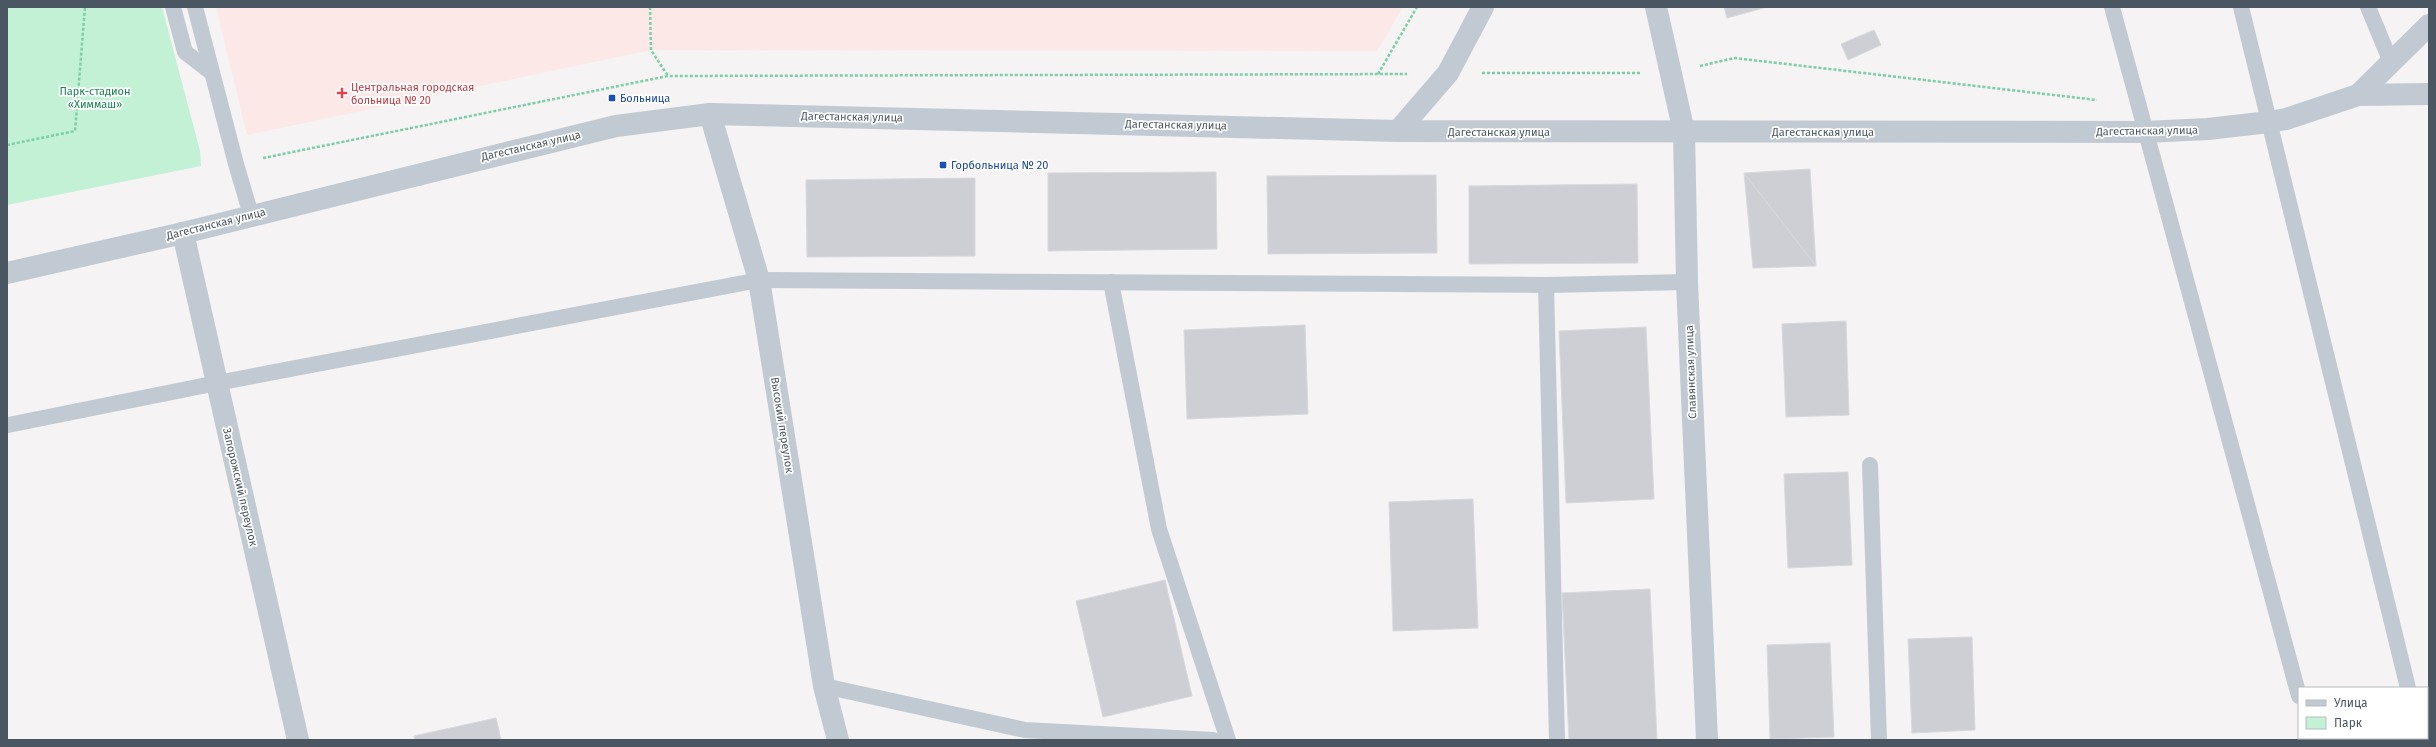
<svg xmlns="http://www.w3.org/2000/svg" width="2436" height="747" font-family="'Fira Sans',sans-serif">
<style>
.medical{fill:#fce8e6}
.green{fill:#c3f1d5}
.building{fill:#cdcfd5;stroke:#d7d9de}
.lines{fill:none;stroke-linecap:round;stroke-linejoin:round}
.path{stroke:#7ad0a6;stroke-width:2.5;stroke-dasharray:3 2;stroke-linecap:butt}
.service{stroke:#c1cad2;stroke-width:16}
.minor{stroke:#c1cad2;stroke-width:22}
.health-dot{fill:#e0444e;stroke:#fff;stroke-width:1.5}
.transit-dot{fill:#1a4fb4;stroke:#fff;stroke-width:1.5}
.labels{text-anchor:middle;dominant-baseline:central;stroke-width:3.5;stroke-linejoin:round;paint-order:stroke}
.health-label{font-size:11px;fill:#be3a42;stroke:#fff;text-anchor:start}
.park-label{font-size:11px;fill:#17864f;stroke:#fff}
.transit-label{font-size:11px;fill:#164399;stroke:#fff;text-anchor:start}
.street-label{font-size:11px;fill:#4a5661;stroke:#fff}
</style>
<rect width="100%" height="100%" fill="#f5f3f3"/>
<!-- medical -->
<polygon class="medical" points="216,7 1403,7 1377,51 651,50 247,135"/>
<!-- green -->
<polygon class="green" points="7,7 162,7 200,151 201,166 7,205"/>
<!-- building -->
<g class="building">
<polygon points="1724,7 1767,7 1727,18"/>
<polygon points="1874,30 1881,45 1848,60 1841,44"/>
<polygon points="1810,169 1816,266 1744,173"/>
<polygon points="1216,172 1217,249 1048,251 1048,173"/>
<polygon points="1744,173 1816,266 1753,268"/>
<polygon points="1436,175 1437,253 1268,254 1267,176"/>
<polygon points="975,178 975,256 807,257 806,180"/>
<polygon points="1637,184 1638,263 1469,264 1469,186"/>
<polygon points="1846,321 1849,415 1786,417 1782,324"/>
<polygon points="1305,325 1308,414 1187,419 1184,330"/>
<polygon points="1646,327 1654,499 1566,503 1559,331"/>
<polygon points="1848,472 1852,565 1788,568 1784,474"/>
<polygon points="1473,499 1478,628 1393,631 1389,502"/>
<polygon points="1165,580 1192,696 1103,717 1076,601"/>
<polygon points="1650,589 1657,740 1569,740 1562,593"/>
<polygon points="1972,637 1975,730 1912,733 1908,639"/>
<polygon points="1830,643 1834,737 1770,739 1767,645"/>
<polygon points="496,718 501,740 415,740 414,736"/>
</g>
<g class="lines">
<!-- path -->
<g class="path">
<polyline points="650,7 651,50 668,76"/>
<polyline points="1700,66 1734,58 2097,100"/>
<polyline points="1482,73 1641,73"/>
<polyline points="1378,74 1417,7"/>
<polyline points="7,145 75,131 85,7"/>
<polyline points="263,158 668,76 1407,74"/>
</g>
<!-- service -->
<g class="service">
<polyline points="173,7 185,52 212,73"/>
<polyline points="195,7 236,164 251,215"/>
<polyline points="2112,7 2299,696"/>
<polyline points="2241,7 2408,688"/>
<polyline points="2368,7 2390,60"/>
<polyline points="1111,282 1159,529 1228,740"/>
<polyline points="1546,285 1557,740"/>
<polyline points="8,425 217,383 759,280 1546,285 1687,282"/>
<polyline points="1870,465 1879,740"/>
<polyline points="824,686 1025,730 1213,740"/>
<polyline points="2311,738 2311,740"/>
<polyline points="2420,738 2421,740"/>
</g>
<!-- minor -->
<g class="minor">
<polyline points="1656,7 1684,132 1687,282 1707,740"/>
<polyline points="2358,95 2429,25"/>
<polyline points="710,114 759,280 824,686 838,740"/>
<polyline points="1398,131 1448,73 1483,7"/>
<polyline points="183,233 298,740"/>
<polyline points="7,273 183,233 616,126 710,114 1398,131 2145,132 2208,129 2269,122 2286,119 2358,95 2429,94"/>
</g>
</g>
<!-- markers -->
<path class="health-dot" d="M340 87h4v4h4v4h-4v4h-4v-4h-4v-4h4z"/>
<g class="transit-dot">
<rect x="608" y="94" width="8" height="8" rx="2"/>
<rect x="939" y="161" width="8" height="8" rx="2"/>
</g>
<g class="labels">
<!-- health labels -->
<g class="health-label">
<text x="351" y="87">Центральная городская<tspan x="351" dy="13">больница № 20</tspan></text>
</g>
<!-- park labels -->
<g class="park-label">
<text x="95" y="91">Парк-стадион<tspan x="95" dy="13">«Химмаш»</tspan></text>
</g>
<!-- transit labels -->
<g class="transit-label">
<text x="620" y="98">Больница</text>
<text x="951" y="165">Горбольница № 20</text>
</g>
<!-- street labels -->
<g class="street-label">
<text transform="translate(852 117) rotate(1)">Дагестанская улица</text>
<text transform="translate(1176 125) rotate(1)">Дагестанская улица</text>
<text transform="translate(2147 131) rotate(-1)">Дагестанская улица</text>
<text x="1499" y="132">Дагестанская улица</text>
<text x="1823" y="132">Дагестанская улица</text>
<text transform="translate(531 146) rotate(-13)">Дагестанская улица</text>
<text transform="translate(216 224) rotate(-14)">Дагестанская улица</text>
<text transform="translate(1691 372) rotate(-92)">Славянская улица</text>
<text transform="translate(782 425) rotate(81)">Высокий переулок</text>
<text transform="translate(240 487) rotate(77)">Запорожский переулок</text>
</g>
</g>
<!-- border -->
<rect width="2436" height="747" fill="none" stroke="#4a5661" stroke-width="16"/>
<!-- legend -->
<rect x="2298" y="687" width="130" height="52" fill="#ffffff" stroke="#b7bbc0"/>
<rect x="2306" y="700" width="20" height="6" fill="#c1cad2" stroke="#b7bbc0"/>
<text x="2334" y="707" font-size="12" fill="#4a5661">Улица</text>
<rect x="2306" y="717" width="20" height="12" fill="#c3f1d5" stroke="#b7bbc0"/>
<text x="2334" y="727" font-size="12" fill="#4a5661">Парк</text>
</svg>
